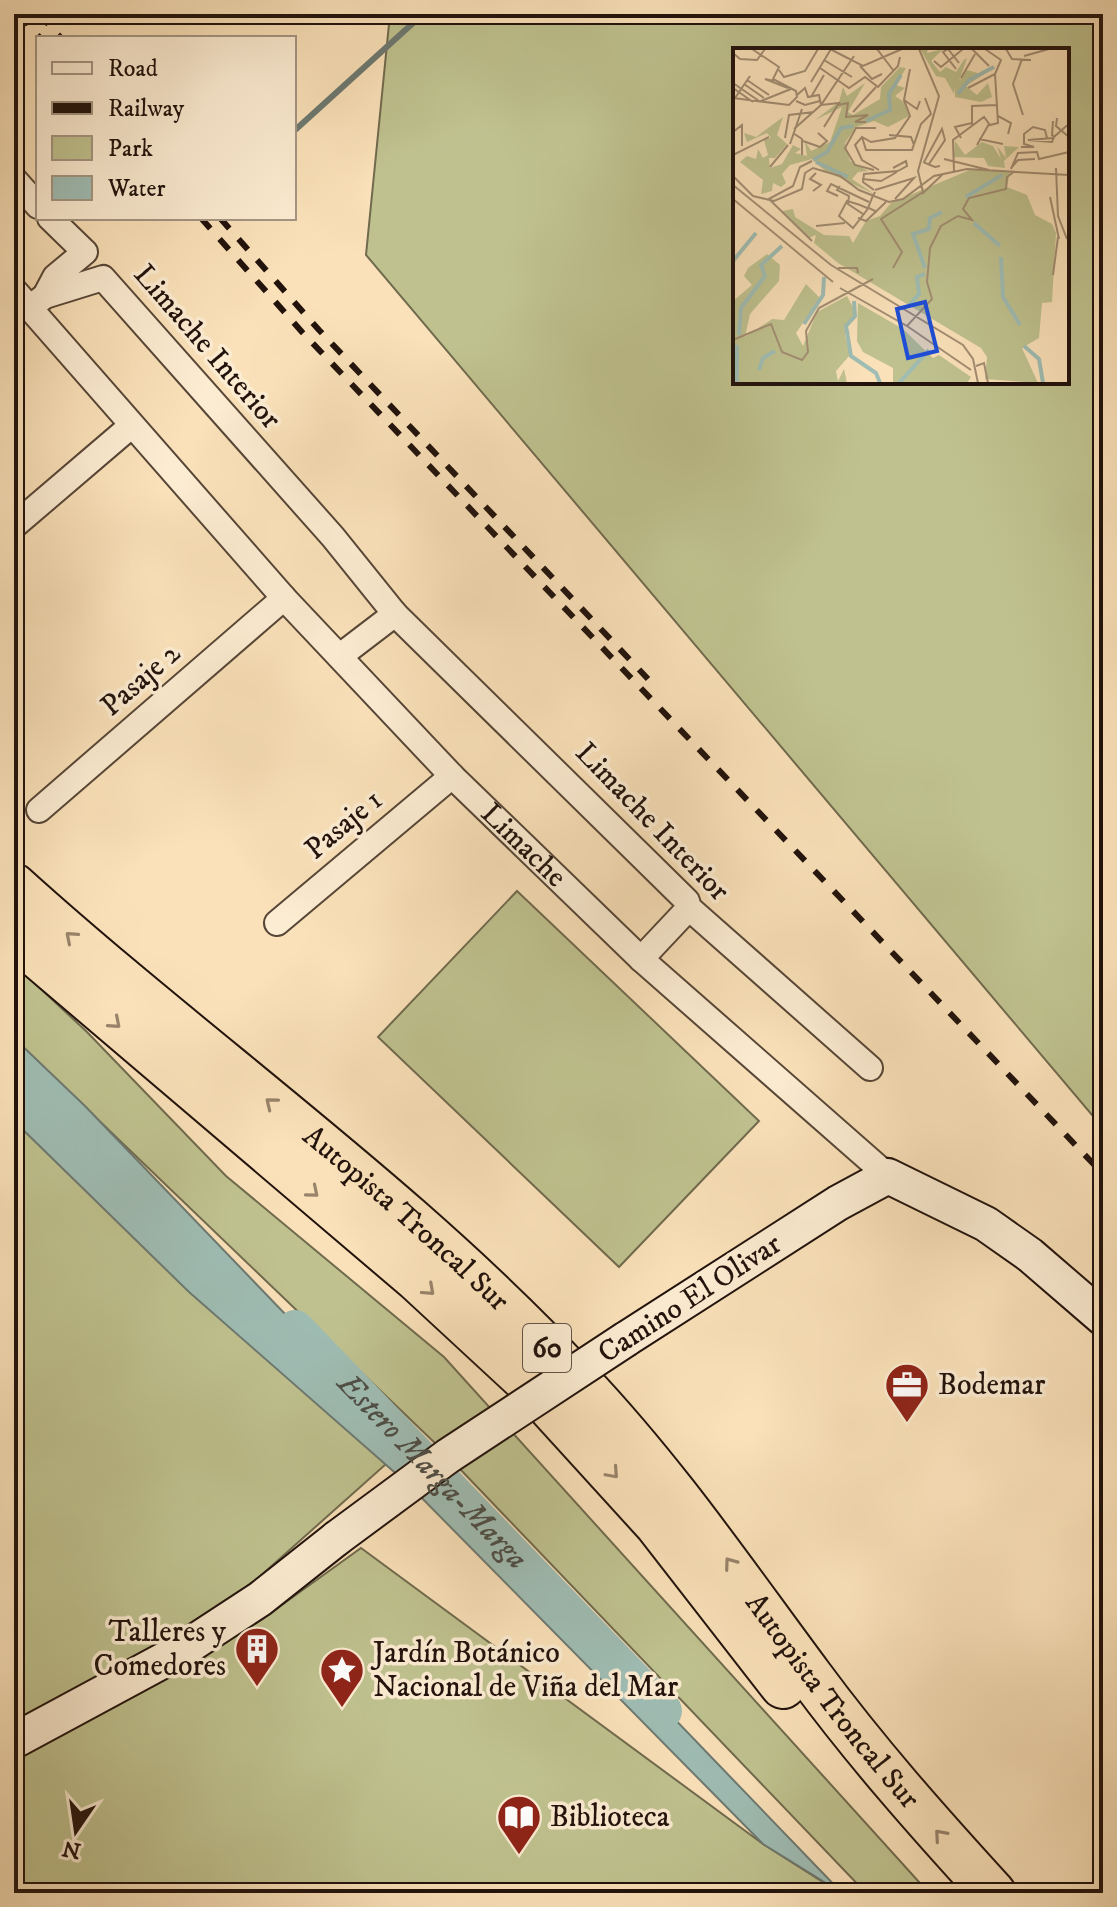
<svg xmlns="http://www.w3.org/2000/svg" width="1117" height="1907" font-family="'IM FELL DW Pica',serif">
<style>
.green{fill:#bfc28f;stroke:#706a4e;stroke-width:2;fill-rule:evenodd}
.water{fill:#9fbdb4;stroke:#6d7971;stroke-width:2}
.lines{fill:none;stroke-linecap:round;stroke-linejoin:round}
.stream{stroke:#6d7971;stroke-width:6}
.river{stroke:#9fbdb4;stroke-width:38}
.street-casing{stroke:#574637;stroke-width:28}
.secondary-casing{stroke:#21120c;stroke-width:38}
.highway-casing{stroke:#21120c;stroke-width:48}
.street{stroke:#fcecd2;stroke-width:24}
.secondary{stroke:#fcecd2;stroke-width:34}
.highway{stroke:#fae1b9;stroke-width:44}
.rail{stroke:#21120c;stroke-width:6;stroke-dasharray:14 14;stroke-linecap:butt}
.secondary-bridge-casing{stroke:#21120c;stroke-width:38;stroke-linecap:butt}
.secondary-bridge{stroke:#fcecd2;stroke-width:34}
.oneway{stroke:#98846b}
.labels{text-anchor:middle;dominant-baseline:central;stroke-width:7;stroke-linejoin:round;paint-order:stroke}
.shield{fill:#fcecd2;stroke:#635347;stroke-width:2}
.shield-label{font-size:28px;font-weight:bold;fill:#21120c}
.street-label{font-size:30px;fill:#21120c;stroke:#fcecd2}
.poi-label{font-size:30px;fill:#21120c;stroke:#fcecd2;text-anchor:start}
.water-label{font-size:32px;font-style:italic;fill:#4d4e47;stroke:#fcecd2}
.inset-river{fill:none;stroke:#9fbdb4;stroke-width:4}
.inset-road{fill:none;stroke:#a38e74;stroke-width:2}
.view{fill:#1d4ed8;fill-opacity:0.15;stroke:#1d4ed8;stroke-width:4}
.inset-edge{fill:none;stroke:#21120c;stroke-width:4}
</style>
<rect width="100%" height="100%" fill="#fae1b9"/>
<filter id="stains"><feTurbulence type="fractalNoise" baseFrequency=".0025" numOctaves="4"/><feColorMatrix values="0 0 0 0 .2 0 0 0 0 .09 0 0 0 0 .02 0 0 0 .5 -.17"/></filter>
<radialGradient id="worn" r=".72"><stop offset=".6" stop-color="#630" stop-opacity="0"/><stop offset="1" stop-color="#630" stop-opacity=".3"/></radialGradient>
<!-- green -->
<g class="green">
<path d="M390 14H1103V1128L366 255ZM735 50H1067V382H735Z"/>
<polygon points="517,891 759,1121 619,1267 378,1037"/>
<polygon points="14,964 87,1032 226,1176 444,1357 929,1893 866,1893 437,1445 14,1039"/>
<polygon points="14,1093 240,1324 386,1464 257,1579 171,1642 14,1733"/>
<polygon points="361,1548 763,1844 840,1893 14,1893 14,1751 136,1695 261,1620"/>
</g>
<!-- water -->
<polygon class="water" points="14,1038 85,1106 842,1893 763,1844 409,1485 189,1292 14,1121"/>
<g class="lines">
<!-- stream -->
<polyline class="stream" points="294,131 423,14"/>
<!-- river -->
<path class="river" id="s1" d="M295 1329 663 1711"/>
<!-- street casing -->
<g class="street-casing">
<g id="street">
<polyline points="14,179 38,206"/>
<path id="s2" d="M14 290 284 598 452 776 641 959 888 1176"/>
<polyline points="45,296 55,277 85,252 50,218"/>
<polyline points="29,308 45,296 103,278 333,537 395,614 687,901 689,908 870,1068"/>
<polyline points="14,526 131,426"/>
<polyline points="340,656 395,614"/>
<polyline points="39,810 284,598"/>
<polyline points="277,923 452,776"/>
<polyline points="641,959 689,908"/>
</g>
</g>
<!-- secondary casing -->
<g class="secondary-casing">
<g id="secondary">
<polyline points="626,1339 838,1203 888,1176 986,1224 1030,1255 1103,1318"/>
<polyline points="14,1741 179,1652 260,1599 337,1538"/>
</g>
</g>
<!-- highway casing -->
<g class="highway-casing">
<g id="highway">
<path id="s3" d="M14 886C200 1054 407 1197 578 1381 667 1475 734 1574 810 1676 866 1752 929 1823 993 1893"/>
<polyline points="14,936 417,1279 524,1378 657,1524 783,1686"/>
</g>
</g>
<!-- street -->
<use href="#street" class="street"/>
<!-- secondary -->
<use href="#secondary" class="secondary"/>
<!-- highway -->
<use href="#highway" class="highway"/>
<!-- rail -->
<g class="rail">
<polyline points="19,14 40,38"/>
<polyline points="39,14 61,38"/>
<polyline points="201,218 302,332 1103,1174"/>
<polyline points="220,218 319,330 648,679"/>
</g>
<!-- secondary-bridge casing -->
<g class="secondary-bridge-casing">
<polyline id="secondary-bridge" points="337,1538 448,1456 626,1339"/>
</g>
<!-- secondary-bridge -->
<use href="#secondary-bridge" class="secondary-bridge"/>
</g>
<!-- one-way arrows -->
<defs><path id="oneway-chevron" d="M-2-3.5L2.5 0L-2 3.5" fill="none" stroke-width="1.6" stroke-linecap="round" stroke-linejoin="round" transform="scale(2)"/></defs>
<g class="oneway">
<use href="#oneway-chevron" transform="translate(71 937) rotate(-139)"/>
<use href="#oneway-chevron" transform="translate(115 1023) rotate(41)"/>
<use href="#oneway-chevron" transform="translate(271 1103) rotate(-141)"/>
<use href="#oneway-chevron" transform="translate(313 1192) rotate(40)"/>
<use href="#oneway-chevron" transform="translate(429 1290) rotate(42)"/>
<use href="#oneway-chevron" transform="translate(613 1473) rotate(48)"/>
<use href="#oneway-chevron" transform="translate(730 1563) rotate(-126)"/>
<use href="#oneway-chevron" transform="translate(940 1835) rotate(-131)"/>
</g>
<!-- icons -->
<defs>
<g id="office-pin" transform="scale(2.3)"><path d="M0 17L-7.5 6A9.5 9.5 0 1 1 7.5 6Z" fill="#8f2418" stroke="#fcecd2"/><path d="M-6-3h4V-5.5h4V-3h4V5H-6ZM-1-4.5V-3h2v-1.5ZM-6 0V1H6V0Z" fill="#fff"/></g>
<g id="building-pin" transform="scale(2.3)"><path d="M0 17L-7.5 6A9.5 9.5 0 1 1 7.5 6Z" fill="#8f2418" stroke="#fcecd2"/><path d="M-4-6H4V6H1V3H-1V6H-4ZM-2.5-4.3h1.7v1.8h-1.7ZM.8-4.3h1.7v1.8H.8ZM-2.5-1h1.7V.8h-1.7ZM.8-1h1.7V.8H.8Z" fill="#fff"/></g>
<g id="sight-pin" transform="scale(2.3)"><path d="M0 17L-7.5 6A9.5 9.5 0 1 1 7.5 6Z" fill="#8f2418" stroke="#fcecd2"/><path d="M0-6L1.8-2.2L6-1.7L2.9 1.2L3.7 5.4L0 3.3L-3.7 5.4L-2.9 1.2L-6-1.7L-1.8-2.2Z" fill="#fff"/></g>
<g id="library-pin" transform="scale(2.3)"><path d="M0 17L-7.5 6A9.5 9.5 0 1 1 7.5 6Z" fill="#8f2418" stroke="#fcecd2"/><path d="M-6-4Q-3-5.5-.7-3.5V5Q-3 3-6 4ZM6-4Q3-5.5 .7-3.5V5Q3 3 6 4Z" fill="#fff"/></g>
</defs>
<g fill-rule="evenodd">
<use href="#office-pin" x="907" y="1385"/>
<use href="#building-pin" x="257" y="1649"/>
<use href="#sight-pin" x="342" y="1670"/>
<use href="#library-pin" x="519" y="1817"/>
</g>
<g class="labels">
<!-- shield labels -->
<rect class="shield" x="523" y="1324" width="48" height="48" rx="6"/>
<g class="shield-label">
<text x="547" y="1348">60</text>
</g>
<!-- street labels -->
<g class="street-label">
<text transform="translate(207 347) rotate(49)">Limache Interior</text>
<text transform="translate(141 680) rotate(-41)">Pasaje 2</text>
<text transform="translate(652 822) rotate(46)">Limache Interior</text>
<text transform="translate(344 825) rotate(-40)">Pasaje 1</text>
<text stroke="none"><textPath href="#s2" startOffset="754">Limache</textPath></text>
<text stroke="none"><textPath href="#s3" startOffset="514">Autopista Troncal Sur</textPath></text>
<text transform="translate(690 1299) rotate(-33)">Camino El Olivar</text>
<text stroke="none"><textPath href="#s3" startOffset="1160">Autopista Troncal Sur</textPath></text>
</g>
<!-- poi labels -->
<g class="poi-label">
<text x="938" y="1385">Bodemar</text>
<text x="226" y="1632" text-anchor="end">Talleres y<tspan x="226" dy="34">Comedores</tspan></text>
<text x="373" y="1653">Jardín Botánico<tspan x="373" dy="34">Nacional de Viña del Mar</tspan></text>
<text x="550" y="1817">Biblioteca</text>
</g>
<!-- water labels -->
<g class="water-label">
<text stroke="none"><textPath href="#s1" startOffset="198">Estero Marga-Marga</textPath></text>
</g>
</g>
<!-- overview -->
<g transform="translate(733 48)">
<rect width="336" height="336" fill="#fae1b9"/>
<path d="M187 1H195L194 5 210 1 198 13 207 24 213 19 223 24 231 12 234 10 226 33 234 22 248 26 265 17 233 38 244 47 255 35 259 49 248 54 222 49V38L221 46 212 30 203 28ZM167 19 173 20 163 37 172 40 162 48 171 54 176 68 155 79 141 73 123 79 112 95 117 113 135 123 125 124 119 131 141 146 92 123 79 111 57 117 49 126 53 135 48 139 40 135 39 143 28 146 30 132 7 114 14 108 23 111 25 101 30 110 35 107 31 92 38 90 34 85 14 94 11 85 23 89 50 69 44 87 54 96 42 110H36L37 120 49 116 60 97 68 101 62 105 74 108 72 93 78 103 97 94 109 59 82 72 106 54 110 39 114 48 132 35 115 64 120 67 147 51 148 39ZM222 93 232 107 249 94 260 98 268 111 264 98 273 110 271 98 286 99 271 113 272 120 255 118 251 110 221 109ZM239 121 277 124 274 139 294 147 302 167 319 176 323 185 319 254 309 255 306 290 289 300 305 335 252 331 254 309 248 300 105 215 81 195 83 187 76 190 49 163 60 161 62 169 91 187 116 188 120 195 133 173 147 168 158 155ZM34 206 47 217 46 233 17 266 12 289 39 271 51 272 73 236 87 250 63 285 70 298 84 264 114 248 123 265 111 281 117 284 112 287 117 307 103 323 105 333 111 321 114 335H0V253L19 237 11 228 15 220ZM125 255 170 281 200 310 206 307 238 329 234 335H160V320L130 304 124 293Z" fill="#bfc28f"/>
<path class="inset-river" d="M225 46 236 32 261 19M133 73 157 62 156 46 168 27M80 112 94 104 108 80 120 78M83 114 115 129M233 149 269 127M241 175 267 198M268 209 270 249 287 277M0 213 23 185M192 220 180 186 196 181 197 170 209 164M121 253 122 268 113 278 118 308 143 325 147 335M176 257 186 246 184 229 192 226M71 276 90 247 91 229M6 287 8 260 32 228 28 217 49 198M4 297V335M291 298 306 311 310 335M26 322 30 310 42 303M166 335 196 302"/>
<path class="inset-road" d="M97 1 130 18 169 1M144 1 160 22M239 1 256 18M252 1 268 12 262 26M273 1 279 11 298 12M0 5 7 11 24 12 32 1M291 8 316 1M289 11 280 36 290 67M91 12 119 29M201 13 208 19 230 1M127 18 139 31 149 26M87 20 116 40 132 29 145 39 165 18 167 9M223 21 210 4 215 1 226 15M46 22 51 29 72 23 85 1M228 30 242 6M14 32 36 47M41 33 32 31 55 40M78 34 98 1M0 35 26 53M11 36 31 50M0 40 20 54M235 40 262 26M64 47 72 40 75 49 86 47 88 57M78 49 91 27M0 50 56 57 64 49 63 43 40 31 46 19 19 1M2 50 17 28M171 52 184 61 187 53M28 53 58 41M63 53 72 57 87 53M88 57 106 55 91 79M105 57 115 55 113 69 135 67 122 74H133M120 64 143 39M265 68 278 75 275 86M324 70 323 78 336 89M320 73 319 87 321 89 319 94 295 92 320 90 322 88 331 80 336 76M239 77V58L263 57M61 81 88 57 121 8M0 84 9 77V98M60 85 69 91V107M156 87 178 89 181 97M129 89 133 102H179L188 76 198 66 192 50M52 90 56 67 81 64M228 90 222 79 239 75M246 91 270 96M70 93 87 99 94 93 85 85M57 96 69 61M244 97 256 76M288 99H301L291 96V86L300 79 312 82 314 90M0 107 36 89M211 111 256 122M196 116 212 92 209 81 191 114 192 115 202 119 207 118M37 119 55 97M160 120 173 113 174 118 165 123M278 120 285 112 302 111M323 120 325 168 334 191M278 121 285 105 304 104 306 111 336 104M141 122 122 117 112 100 123 80H143M146 122 129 112 122 97 129 89 138 94 162 90 177 68 171 52 177 21M221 124 220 92 251 69 257 77 265 75 262 26M0 128 20 148 41 153 69 141 72 125 80 120 107 128 126 142 156 154 170 151 201 128 234 121 336 127M129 131 148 133 164 124M0 137 98 217 230 297 240 311 245 335M107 138 104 142 116 148 115 156 130 166M141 142 130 134 131 126 165 123M142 142 181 130 162 151M80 143 88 137 77 131 83 125M142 144 139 150 135 160 134 162 120 180 106 168 114 153 124 156 127 157 134 160H136L144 164M189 146 210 126M105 148 94 143 98 136 136 154M317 149 326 191M0 151 100 234M34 152 60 138 67 119 79 113M37 152 79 193M125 170 133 173 153 154M83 178 112 175M105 220H124L125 225M160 220 169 204 148 171 190 144 185 123 206 48 186 1M320 227 325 189M107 240 174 278 199 251 194 234 197 200 208 178 225 168 239 172 230 161 236 150 273 141 274 129 282 123M174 278 238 322M0 292 38 276 49 304 69 312 75 304 73 283 86 260 140 231M243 318 251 315 255 335"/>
<path class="view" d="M192 254 204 303 175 310 164 261Z"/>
<rect width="336" height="336" class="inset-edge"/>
</g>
<!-- margin -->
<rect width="1117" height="1907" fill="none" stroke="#fae1b9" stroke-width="48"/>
<rect x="16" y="16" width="1085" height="1875" fill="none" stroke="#21120c" stroke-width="4"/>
<rect x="24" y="24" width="1069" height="1859" fill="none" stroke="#21120c" stroke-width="2"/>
<!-- legend -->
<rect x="36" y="36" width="260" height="184" fill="#fcecd2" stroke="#a49583" stroke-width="2"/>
<rect x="52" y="62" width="40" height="12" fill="#fcecd2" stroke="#a49583" stroke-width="2"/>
<text x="108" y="76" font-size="24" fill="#21120c">Road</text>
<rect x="52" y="102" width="40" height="12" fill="#21120c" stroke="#a49583" stroke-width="2"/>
<text x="108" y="116" font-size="24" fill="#21120c">Railway</text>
<rect x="52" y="136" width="40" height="24" fill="#bfc28f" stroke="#a49583" stroke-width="2"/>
<text x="108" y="156" font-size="24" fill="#21120c">Park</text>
<rect x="52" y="176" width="40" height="24" fill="#9fbdb4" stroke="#a49583" stroke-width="2"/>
<text x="108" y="196" font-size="24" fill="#21120c">Water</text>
<!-- north arrow -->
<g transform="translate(76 1831) rotate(193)" stroke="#fcecd2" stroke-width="6" paint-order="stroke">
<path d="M0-6L14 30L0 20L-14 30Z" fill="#21120c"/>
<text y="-12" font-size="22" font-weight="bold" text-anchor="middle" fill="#21120c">N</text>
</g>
<rect width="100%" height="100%" filter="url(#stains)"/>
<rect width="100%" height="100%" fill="url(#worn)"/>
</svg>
